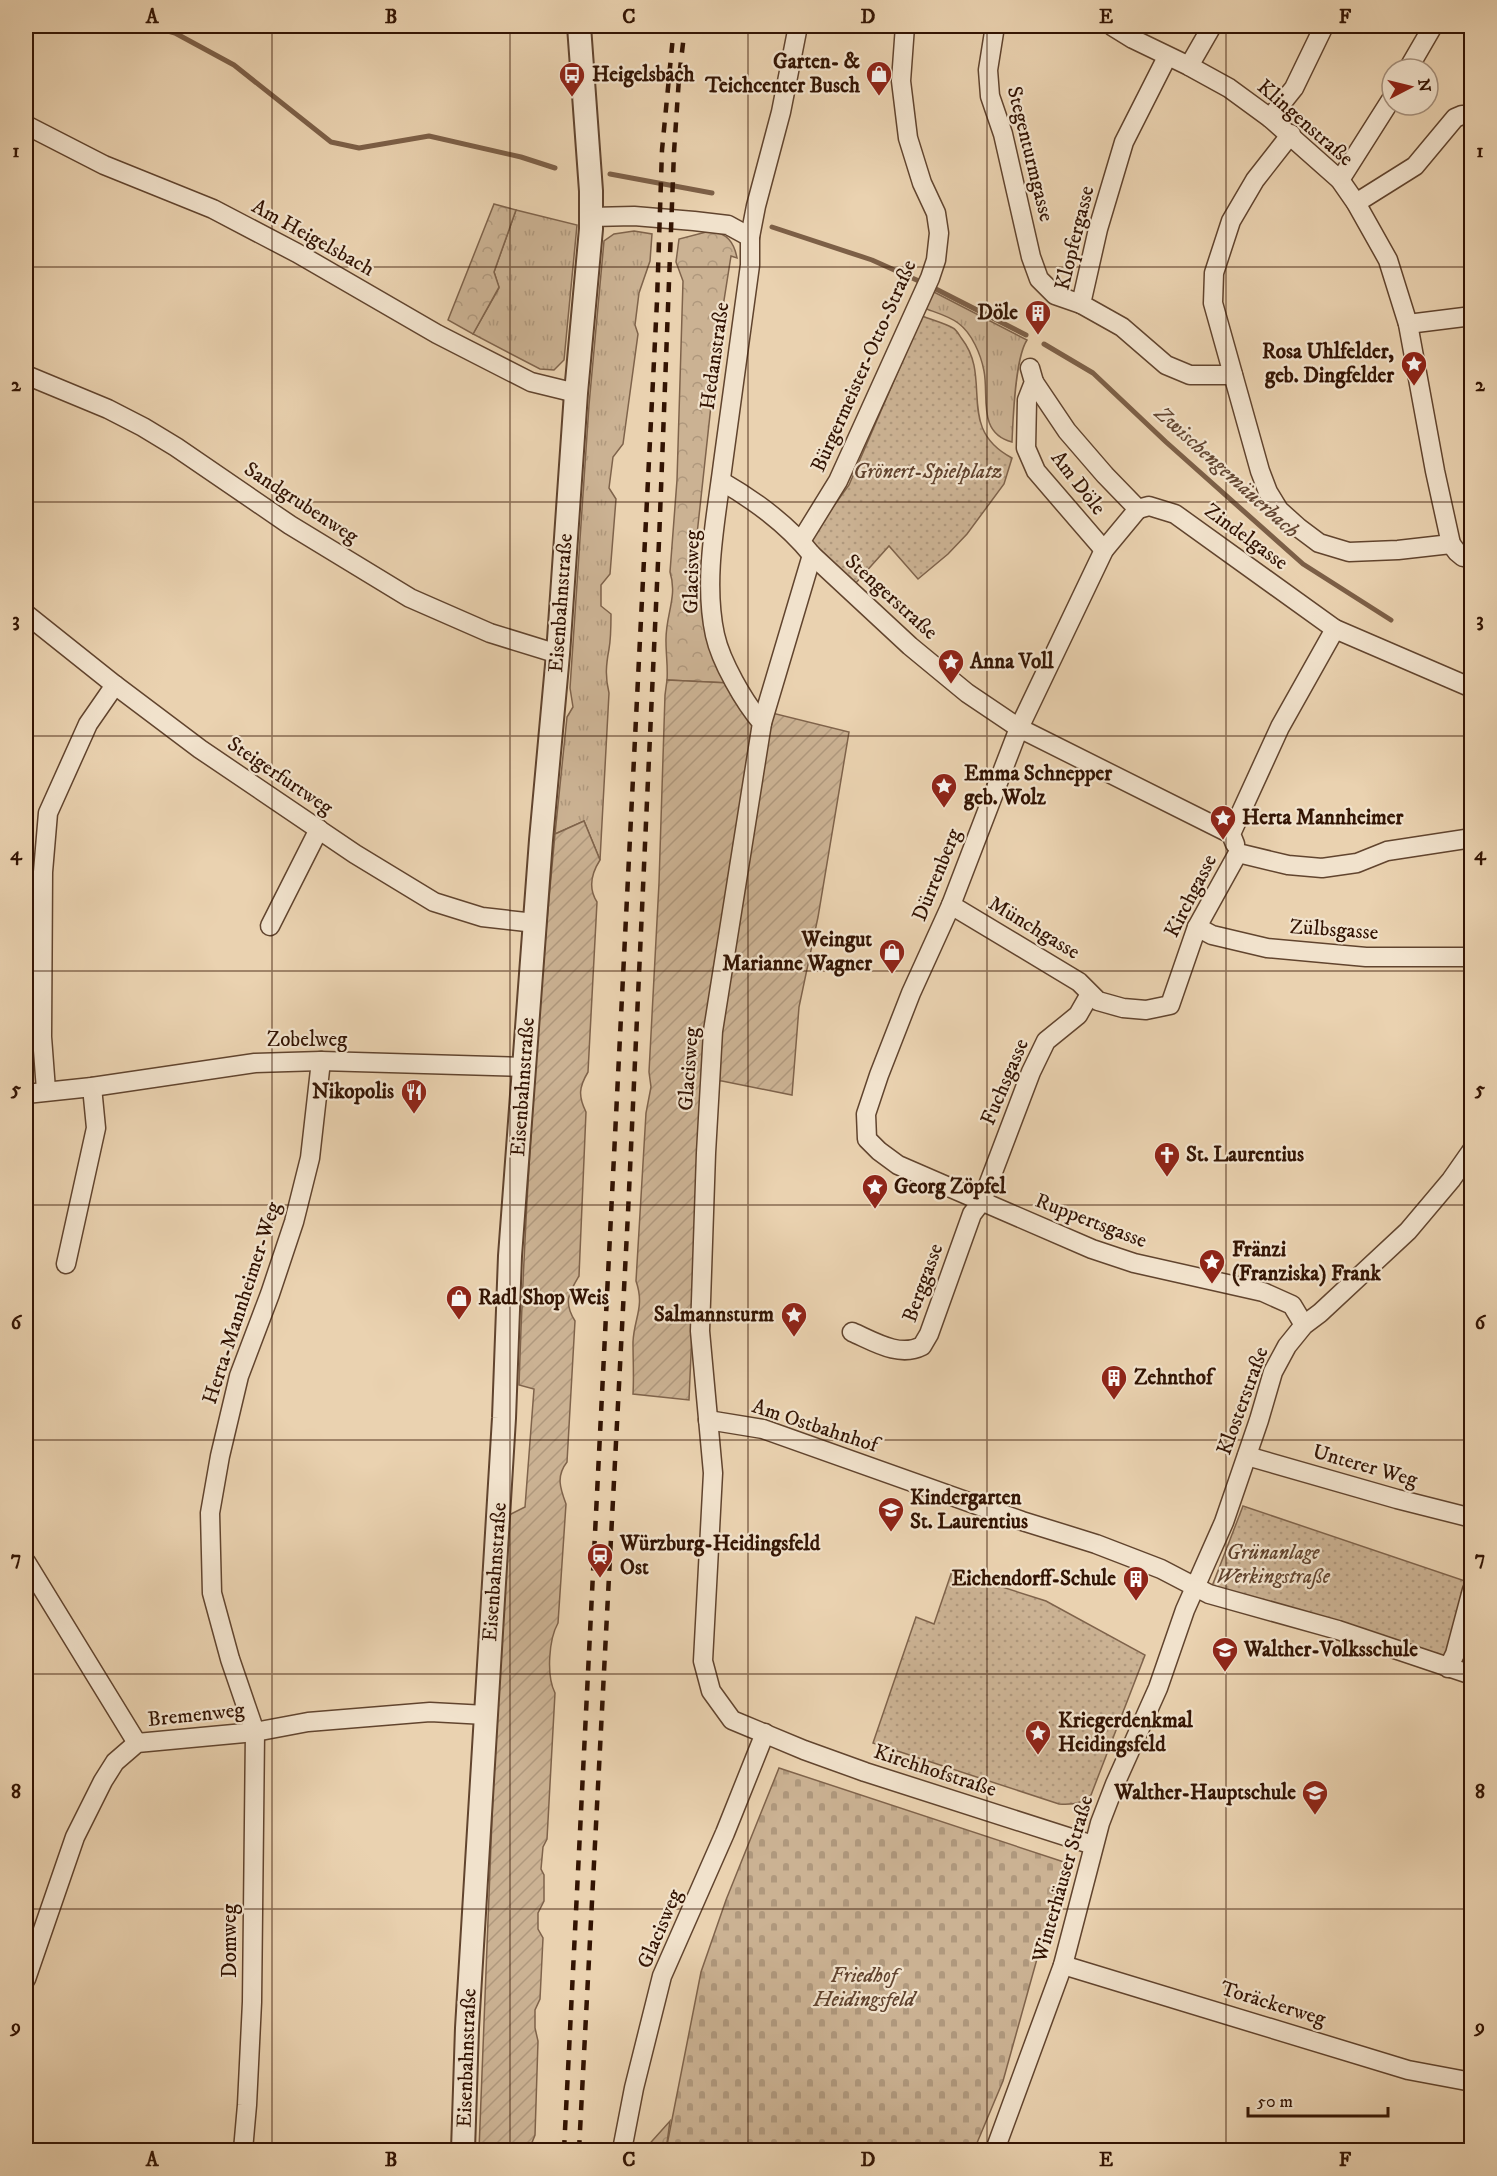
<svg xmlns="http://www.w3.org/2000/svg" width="1497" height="2176" font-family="'IM FELL DW Pica',serif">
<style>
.grass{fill:url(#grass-tufts);stroke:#7f634b;stroke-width:1.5}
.forest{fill:url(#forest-crowns);stroke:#7f634b;stroke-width:1.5}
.cemetery{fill:url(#cemetery-stones);stroke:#7f634b;stroke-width:1.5}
.park{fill:url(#park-dots);stroke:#7f634b;stroke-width:1.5}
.garden{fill:url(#garden-furrows);stroke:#7f634b;stroke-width:1.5}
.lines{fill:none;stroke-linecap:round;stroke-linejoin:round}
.stream{stroke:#7c5f47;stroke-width:5}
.minor-casing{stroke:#61442e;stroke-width:21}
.tertiary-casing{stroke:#61442e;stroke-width:26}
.minor{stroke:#f1e2cc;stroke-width:18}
.tertiary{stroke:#f1e2cc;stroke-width:22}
.rail{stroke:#331403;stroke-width:4.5;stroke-dasharray:10 10;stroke-linecap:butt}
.grid{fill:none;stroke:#331403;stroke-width:1.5;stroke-opacity:0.55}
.labels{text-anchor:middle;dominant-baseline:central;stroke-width:4.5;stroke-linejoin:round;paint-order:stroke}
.poi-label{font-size:21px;font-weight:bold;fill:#331403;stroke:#f1e2cc;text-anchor:start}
.street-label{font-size:21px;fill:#331403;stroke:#f1e2cc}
.park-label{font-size:21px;font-style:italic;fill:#61432e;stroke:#f1e2cc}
.water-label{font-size:22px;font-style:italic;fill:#634631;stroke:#f1e2cc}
.neatline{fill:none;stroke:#331403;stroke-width:2}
.grid-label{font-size:20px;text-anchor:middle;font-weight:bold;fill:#331403}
</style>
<defs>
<pattern id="grass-tufts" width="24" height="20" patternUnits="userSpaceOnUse" patternTransform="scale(1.5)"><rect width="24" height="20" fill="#cbb293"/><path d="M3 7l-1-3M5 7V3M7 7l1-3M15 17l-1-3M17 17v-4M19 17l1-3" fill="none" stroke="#af987d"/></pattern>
<pattern id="forest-crowns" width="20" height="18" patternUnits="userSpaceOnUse" patternTransform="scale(1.5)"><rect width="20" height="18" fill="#cbb293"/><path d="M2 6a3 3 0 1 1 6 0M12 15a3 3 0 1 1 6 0" fill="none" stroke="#af987d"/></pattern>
<pattern id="cemetery-stones" width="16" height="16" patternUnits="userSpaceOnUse" patternTransform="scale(1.5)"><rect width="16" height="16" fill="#cbb293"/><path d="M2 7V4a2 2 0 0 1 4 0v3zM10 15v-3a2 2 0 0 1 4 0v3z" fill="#af987d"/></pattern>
<pattern id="park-dots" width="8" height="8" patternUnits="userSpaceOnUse" patternTransform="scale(1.5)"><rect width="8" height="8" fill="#cbb293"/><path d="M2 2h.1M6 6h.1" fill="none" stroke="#af987d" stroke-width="1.8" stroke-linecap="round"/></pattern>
<pattern id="garden-furrows" width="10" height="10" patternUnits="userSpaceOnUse" patternTransform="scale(1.5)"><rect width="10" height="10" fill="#cbb293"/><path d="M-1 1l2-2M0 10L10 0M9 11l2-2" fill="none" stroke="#af987d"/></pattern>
</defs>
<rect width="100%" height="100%" fill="#ead2b0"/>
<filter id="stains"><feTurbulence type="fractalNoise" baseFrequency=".00333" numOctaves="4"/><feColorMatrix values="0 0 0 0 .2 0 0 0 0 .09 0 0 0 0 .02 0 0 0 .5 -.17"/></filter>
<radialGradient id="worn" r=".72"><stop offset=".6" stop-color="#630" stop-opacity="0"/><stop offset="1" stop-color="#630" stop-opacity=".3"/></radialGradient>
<!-- grass -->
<g class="grass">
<polygon points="516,210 577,225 564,360 554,370 540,369 473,334 499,288 494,272"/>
<path d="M634 231 652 234 650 261 639 293 635 325 638 334 623 444 613 457 609 488 616 499 610 574 601 585V606L611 614C611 626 611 638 609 649 606 665 605 677 609 693L600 860 584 821 555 834 567 717 573 707 570 688 589 405 604 241 614 234Z"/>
<path d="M932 291 1027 340C1015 358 1013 419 1012 442 977 433 989 396 984 371 981 355 972 333 958 323 949 316 934 312 924 308Z"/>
</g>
<!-- forest -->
<g class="forest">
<polygon points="494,204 516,210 494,272 499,287 473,334 448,320"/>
<path d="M710 231C727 233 734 242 737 258L731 256 719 332 694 562 712 550 729 683 667 680C668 667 666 655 666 642 665 616 678 597 670 572L677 480 683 281 676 262 679 239Z"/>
<polygon points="670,2121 666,2150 644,2150"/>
</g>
<!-- cemetery -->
<polygon class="cemetery" points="779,1768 1064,1862 1003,2081 974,2150 666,2150 701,1972 726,1900"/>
<!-- park -->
<g class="park">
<path d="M922 316C932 320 944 323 953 328 957 330 959 335 962 339 993 379 955 428 1012 458L1004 484 967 534 948 554 918 579 889 546 855 584 809 540 849 485Z"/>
<polygon points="1243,1506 1471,1583 1471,1675 1209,1594"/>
<path d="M952 1571 1046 1601 1145 1655 1091 1795C1083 1804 1071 1805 1059 1804L873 1743 916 1617 934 1624Z"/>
</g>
<!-- garden -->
<g class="garden">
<path d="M667 680 729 683 740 705 849 732 818 917 799 1007 792 1095 722 1081 703 1080 689 1400 633 1394C634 1377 633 1359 633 1342 634 1318 645 1307 636 1281L646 1113 651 1087 649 1072 659 883 665 695Z"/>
<path d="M584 821 600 860C591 874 588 888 597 902L588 1072C579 1087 578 1096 586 1112L579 1276C569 1293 563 1302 575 1321L567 1462C556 1476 560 1488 566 1504L558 1623C549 1639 546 1675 555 1693L547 1839 543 1847 541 1869 544 1875V1901L538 1913V1929L543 1938 540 1999 535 2010V2028L538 2041 535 2135 529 2150H479L496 1717 509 1515 525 1507 534 1389 519 1385C525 1201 537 1018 555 834Z"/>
</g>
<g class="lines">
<!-- stream -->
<g class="stream">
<polyline points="150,26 175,33 234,65 331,142 359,148 429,136 521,157 555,168"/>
<polyline points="610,174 712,193"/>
<polyline points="772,227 872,260 930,286 1026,335"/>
<polyline points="1044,344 1093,373 1166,442 1303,564 1391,620"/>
</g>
<!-- minor casing -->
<g class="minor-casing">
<g id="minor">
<path d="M798 26 781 112 756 206 750 237V265C741 331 732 397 723 463 716 519 703 580 715 635 721 662 744 702 762 723L713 1031 706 1153 700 1331 713 1473 703 1661 711 1691 732 1720 804 1750 865 1772 1093 1845"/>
<polyline points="995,26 988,70 990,96 1003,134 1031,257 1039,279 1055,295 1081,304"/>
<polyline points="1112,26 1133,39 1189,66 1229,88 1270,118 1340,180 1356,203 1388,260 1408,324 1435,471 1451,544 1457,552 1463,557 1472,556"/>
<polyline points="1167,57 1124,142 1098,229 1081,304 1122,327 1166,365 1190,375 1233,375"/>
<polyline points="1189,66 1212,26"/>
<polyline points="1408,69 1433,26"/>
<polyline points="1270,118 1294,88 1324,26"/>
<polyline points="26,125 104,165 213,209 297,253 437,334 531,382 576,393"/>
<polyline points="1291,134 1255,180 1231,221 1214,273 1213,303 1260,471 1268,492 1279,510 1299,528 1319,543 1349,552 1398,550 1451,544"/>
<polyline points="1340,180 1392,98"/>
<polyline points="1356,203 1415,166 1455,118 1462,115 1472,115"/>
<polyline points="591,217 634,216 694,221 728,225 750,237"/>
<polyline points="1408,324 1472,316"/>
<polyline points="1030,368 1034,382 1027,400 1026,448 1036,471 1104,550"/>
<polyline points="26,375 108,409 143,427 176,447 290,525 410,598 490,633 558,654"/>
<polyline points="1034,382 1067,431 1105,475 1138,509"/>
<path d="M721 481C754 500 788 525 812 555L910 646 967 693 1019 728 1231 834"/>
<polyline points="1138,509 1104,550 1019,728 951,905 911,993 879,1075 866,1114 867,1139 879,1151 898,1165 1092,1249 1134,1263 1263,1292 1292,1305 1304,1325"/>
<polyline points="1138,509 1149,506 1175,514 1335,629 1472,688"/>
<polyline points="801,541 838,481 930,278 936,260 939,233 936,213 922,183 908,138 901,81 905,26"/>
<polyline points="26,614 115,685 200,749 355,854 434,902 482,917 535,923"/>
<polyline points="762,723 812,555"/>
<polyline points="1235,844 1231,834 1280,727 1335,629"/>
<polyline points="1238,853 1288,865 1322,868 1357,863 1387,851 1472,838"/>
<polyline points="951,905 1079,982 1098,1001 1123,1008 1146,1010 1170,1005 1197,927 1238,853"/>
<polyline points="270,926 319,829"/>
<polyline points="1197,927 1212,935 1267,948 1366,957 1472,957"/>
<polyline points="46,1090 42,1037 43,872 48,813 88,724 115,685"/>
<polyline points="26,1094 92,1087 255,1063 321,1061 524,1067"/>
<polyline points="66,1264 96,1128 92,1087"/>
<path d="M852 1332C873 1341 899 1358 922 1346L929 1334 972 1214 982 1201 1031 1072 1046 1041 1078 1015 1090 994"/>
<polyline points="708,1420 763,1429 1022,1521 1096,1544 1161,1569 1209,1594 1338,1630 1472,1675"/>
<polyline points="1247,1456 1397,1499 1472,1518"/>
<polyline points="26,1562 137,1743"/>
<polyline points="1448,1668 1455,1654 1472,1590"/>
<polyline points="1063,1965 1408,2070 1472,2082"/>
<polyline points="26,1979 75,1837 103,1781 115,1762 137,1743 255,1732 308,1722 430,1712 486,1715"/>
<polyline points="243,2150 247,2105 252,2002 255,1732 230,1659 212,1593 210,1513 220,1456 239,1376 270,1294 294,1222 310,1158 321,1061"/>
<polyline points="622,2150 634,2088 662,1976 725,1833 765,1733"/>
<polyline points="995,2150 1063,1965 1100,1823 1115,1784 1158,1688 1185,1610 1224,1522 1259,1420 1273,1372 1287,1346 1304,1325 1320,1313 1408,1231 1451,1180 1472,1150"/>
</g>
</g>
<!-- tertiary casing -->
<g class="tertiary-casing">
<polyline id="tertiary" points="463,2150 467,2028 504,1418 510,1256 541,840 558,654 576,393 591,229 591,191 579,26"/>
</g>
<!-- minor -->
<use href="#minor" class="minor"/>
<!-- tertiary -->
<use href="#tertiary" class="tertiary"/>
<!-- rail -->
<g class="rail">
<polyline points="564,2150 657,301 662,150 674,26"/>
<polyline points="579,2150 628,1213 659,541 674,152 679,78 685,26"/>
</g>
</g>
<!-- grid -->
<path class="grid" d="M272 26V2150M510 26V2150M748 26V2150M987 26V2150M1226 26V2150M26 267H1472M26 502H1472M26 736H1472M26 971H1472M26 1205H1472M26 1440H1472M26 1674H1472M26 1909H1472"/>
<!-- icons -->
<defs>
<g id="shop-pin" transform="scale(1.35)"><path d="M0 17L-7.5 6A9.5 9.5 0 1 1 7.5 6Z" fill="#8f2418" stroke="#f1e2cc"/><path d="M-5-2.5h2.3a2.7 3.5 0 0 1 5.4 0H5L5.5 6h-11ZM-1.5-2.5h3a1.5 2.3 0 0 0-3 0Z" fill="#fff"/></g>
<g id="bus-pin" transform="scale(1.35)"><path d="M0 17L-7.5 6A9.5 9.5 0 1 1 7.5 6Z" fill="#8f2418" stroke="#f1e2cc"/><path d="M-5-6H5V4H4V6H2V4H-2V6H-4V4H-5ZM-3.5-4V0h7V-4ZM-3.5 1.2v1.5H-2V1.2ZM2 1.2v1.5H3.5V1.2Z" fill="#fff"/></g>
<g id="building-pin" transform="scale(1.35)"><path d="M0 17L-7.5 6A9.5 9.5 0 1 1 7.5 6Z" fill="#8f2418" stroke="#f1e2cc"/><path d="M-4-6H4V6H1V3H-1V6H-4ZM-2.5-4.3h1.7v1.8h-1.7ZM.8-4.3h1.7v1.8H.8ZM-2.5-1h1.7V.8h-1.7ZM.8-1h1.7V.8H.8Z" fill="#fff"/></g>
<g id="sight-pin" transform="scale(1.35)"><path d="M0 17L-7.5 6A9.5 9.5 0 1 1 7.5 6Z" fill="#8f2418" stroke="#f1e2cc"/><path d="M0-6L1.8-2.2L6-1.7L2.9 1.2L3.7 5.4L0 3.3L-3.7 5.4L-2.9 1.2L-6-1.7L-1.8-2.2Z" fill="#fff"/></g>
<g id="restaurant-pin" transform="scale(1.35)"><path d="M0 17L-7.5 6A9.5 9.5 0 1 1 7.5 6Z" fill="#8f2418" stroke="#f1e2cc"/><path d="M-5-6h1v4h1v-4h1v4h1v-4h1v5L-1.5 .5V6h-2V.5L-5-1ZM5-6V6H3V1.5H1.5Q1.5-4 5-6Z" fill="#fff"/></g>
<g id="church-pin" transform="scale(1.35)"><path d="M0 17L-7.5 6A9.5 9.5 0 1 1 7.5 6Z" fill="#8f2418" stroke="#f1e2cc"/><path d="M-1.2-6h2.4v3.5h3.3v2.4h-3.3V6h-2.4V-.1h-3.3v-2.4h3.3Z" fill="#fff"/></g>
<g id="school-pin" transform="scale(1.35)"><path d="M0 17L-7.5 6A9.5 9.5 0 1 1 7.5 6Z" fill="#8f2418" stroke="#f1e2cc"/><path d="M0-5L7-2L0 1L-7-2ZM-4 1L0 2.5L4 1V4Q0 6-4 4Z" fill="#fff"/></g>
<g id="station-pin" transform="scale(1.35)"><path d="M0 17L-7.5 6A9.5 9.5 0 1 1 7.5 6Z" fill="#8f2418" stroke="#f1e2cc"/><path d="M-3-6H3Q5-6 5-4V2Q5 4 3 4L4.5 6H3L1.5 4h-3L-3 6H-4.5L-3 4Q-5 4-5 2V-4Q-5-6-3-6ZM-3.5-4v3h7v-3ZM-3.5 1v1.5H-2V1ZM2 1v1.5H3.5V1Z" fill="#fff"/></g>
</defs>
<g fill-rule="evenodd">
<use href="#shop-pin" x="879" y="74"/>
<use href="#bus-pin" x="572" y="75"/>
<use href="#building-pin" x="1038" y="313"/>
<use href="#sight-pin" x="1414" y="364"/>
<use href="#sight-pin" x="951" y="662"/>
<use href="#sight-pin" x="944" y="786"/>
<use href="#sight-pin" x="1223" y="818"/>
<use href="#shop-pin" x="892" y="952"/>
<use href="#restaurant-pin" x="414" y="1092"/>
<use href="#church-pin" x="1167" y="1155"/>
<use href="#sight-pin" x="875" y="1187"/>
<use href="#sight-pin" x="1212" y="1262"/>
<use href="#shop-pin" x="459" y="1298"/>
<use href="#sight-pin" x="794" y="1315"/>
<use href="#building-pin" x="1114" y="1378"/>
<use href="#school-pin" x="891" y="1510"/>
<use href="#station-pin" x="600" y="1556"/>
<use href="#building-pin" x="1136" y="1579"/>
<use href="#school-pin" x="1225" y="1650"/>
<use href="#sight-pin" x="1038" y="1733"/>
<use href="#school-pin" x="1315" y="1793"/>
</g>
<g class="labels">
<!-- poi labels -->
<g class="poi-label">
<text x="860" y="62" text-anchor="end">Garten- &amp;<tspan x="860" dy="24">Teichcenter Busch</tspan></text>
<text x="592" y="75">Heigelsbach</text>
<text x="1018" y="313" text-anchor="end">Döle</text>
<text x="1394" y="352" text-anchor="end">Rosa Uhlfelder,<tspan x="1394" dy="24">geb. Dingfelder</tspan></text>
<text x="970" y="662">Anna Voll</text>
<text x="964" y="774">Emma Schnepper<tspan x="964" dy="24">geb. Wolz</tspan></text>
<text x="1242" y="818">Herta Mannheimer</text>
<text x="872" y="940" text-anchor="end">Weingut<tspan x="872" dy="24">Marianne Wagner</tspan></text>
<text x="394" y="1092" text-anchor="end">Nikopolis</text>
<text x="1186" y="1155">St. Laurentius</text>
<text x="894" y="1187">Georg Zöpfel</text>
<text x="1232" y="1250">Fränzi<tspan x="1232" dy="24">(Franziska) Frank</tspan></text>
<text x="478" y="1298">Radl Shop Weis</text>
<text x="774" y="1315" text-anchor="end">Salmannsturm</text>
<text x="1134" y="1378">Zehnthof</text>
<text x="910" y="1498">Kindergarten<tspan x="910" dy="24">St. Laurentius</tspan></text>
<text x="620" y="1544">Würzburg-Heidingsfeld<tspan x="620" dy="24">Ost</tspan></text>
<text x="1116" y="1579" text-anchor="end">Eichendorff-Schule</text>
<text x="1244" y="1650">Walther-Volksschule</text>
<text x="1058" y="1721">Kriegerdenkmal<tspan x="1058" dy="24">Heidingsfeld</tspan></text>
<text x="1296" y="1793" text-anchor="end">Walther-Hauptschule</text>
</g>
<!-- street labels -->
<g class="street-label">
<text transform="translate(1305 123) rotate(41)">Klingenstraße</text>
<text transform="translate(1030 154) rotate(76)">Stegenturmgasse</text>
<text transform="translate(313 238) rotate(29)">Am Heigelsbach</text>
<text transform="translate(1075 238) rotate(-76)">Klopfergasse</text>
<text transform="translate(715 356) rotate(-82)">Hedanstraße</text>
<text transform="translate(864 366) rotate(-66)">Bürgermeister-Otto-Straße</text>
<text transform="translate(1078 483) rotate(52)">Am Döle</text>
<text transform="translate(301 503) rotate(33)">Sandgrubenweg</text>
<text transform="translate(1246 537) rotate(36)">Zindelgasse</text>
<text transform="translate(692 572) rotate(-89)">Glacisweg</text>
<text transform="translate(891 597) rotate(42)">Stengerstraße</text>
<text transform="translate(561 603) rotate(-86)">Eisenbahnstraße</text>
<text transform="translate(280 776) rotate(34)">Steigerfurtweg</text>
<text transform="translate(937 875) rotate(-68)">Dürrenberg</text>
<text transform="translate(1191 896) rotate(-63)">Kirchgasse</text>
<text transform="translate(1034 928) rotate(31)">Münchgasse</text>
<text transform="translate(1334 930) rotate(4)">Zülbsgasse</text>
<text x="307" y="1040">Zobelweg</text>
<text transform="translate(689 1069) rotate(-86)">Glacisweg</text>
<text transform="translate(1005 1082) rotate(-67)">Fuchsgasse</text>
<text transform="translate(523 1087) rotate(-86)">Eisenbahnstraße</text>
<text transform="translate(1091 1221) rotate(21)">Ruppertsgasse</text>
<text transform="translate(923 1283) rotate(-70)">Berggasse</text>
<text transform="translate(242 1303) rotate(-72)">Herta-Mannheimer-Weg</text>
<text transform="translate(1243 1401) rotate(-70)">Klosterstraße</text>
<text transform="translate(815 1426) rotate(18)">Am Ostbahnhof</text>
<text transform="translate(1365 1466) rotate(16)">Unterer Weg</text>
<text transform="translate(495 1572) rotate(-86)">Eisenbahnstraße</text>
<text transform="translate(196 1715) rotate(-6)">Bremenweg</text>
<text transform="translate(935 1771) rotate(18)">Kirchhofstraße</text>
<text transform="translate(1063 1879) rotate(-74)">Winterhäuser Straße</text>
<text transform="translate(660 1929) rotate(-67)">Glacisweg</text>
<text transform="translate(230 1941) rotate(-90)">Domweg</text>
<text transform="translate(1273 2004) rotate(17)">Toräckerweg</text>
<text transform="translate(467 2058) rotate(-88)">Eisenbahnstraße</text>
</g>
<!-- park labels -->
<g class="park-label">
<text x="928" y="472">Grönert-Spielplatz</text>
<text x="1273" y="1553">Grünanlage<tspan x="1273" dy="24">Werkingstraße</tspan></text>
<text x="864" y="1976">Friedhof<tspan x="864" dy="24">Heidingsfeld</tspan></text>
</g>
<!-- water labels -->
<g class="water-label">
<text transform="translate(1227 472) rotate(42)">Zwischengemäuerbach</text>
</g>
</g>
<!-- margin -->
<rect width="1497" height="2176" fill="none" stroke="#ead2b0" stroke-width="66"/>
<!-- north arrow -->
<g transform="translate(1410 87) rotate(83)"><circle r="28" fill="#f1e2cc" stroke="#a5907c" stroke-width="1.5"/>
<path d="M0-4.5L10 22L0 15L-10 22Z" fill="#8f2418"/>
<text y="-9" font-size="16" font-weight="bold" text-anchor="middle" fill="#331403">N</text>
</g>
<!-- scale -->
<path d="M1248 2107v9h140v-9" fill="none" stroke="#331403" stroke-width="3"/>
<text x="1257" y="2107" font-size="18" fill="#331403" stroke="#f1e2cc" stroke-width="4.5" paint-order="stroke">50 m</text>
<rect x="33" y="33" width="1431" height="2110" class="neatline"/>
<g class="grid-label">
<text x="152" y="23">A</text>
<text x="391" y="23">B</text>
<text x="629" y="23">C</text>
<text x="868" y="23">D</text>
<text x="1106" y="23">E</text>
<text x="1345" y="23">F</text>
<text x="16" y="157">1</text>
<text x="1480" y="157">1</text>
<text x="16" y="391">2</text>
<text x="1480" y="391">2</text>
<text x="16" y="626">3</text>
<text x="1480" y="626">3</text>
<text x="16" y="860">4</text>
<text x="1480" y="860">4</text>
<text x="16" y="1095">5</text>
<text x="1480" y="1095">5</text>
<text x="16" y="1329">6</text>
<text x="1480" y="1329">6</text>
<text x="16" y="1564">7</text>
<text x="1480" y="1564">7</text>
<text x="16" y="1798">8</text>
<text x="1480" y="1798">8</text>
<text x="16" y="2033">9</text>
<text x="1480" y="2033">9</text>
<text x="152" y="2166">A</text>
<text x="391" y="2166">B</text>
<text x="629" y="2166">C</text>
<text x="868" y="2166">D</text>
<text x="1106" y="2166">E</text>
<text x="1345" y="2166">F</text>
</g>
<rect width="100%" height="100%" filter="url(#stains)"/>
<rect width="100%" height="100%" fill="url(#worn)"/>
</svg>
